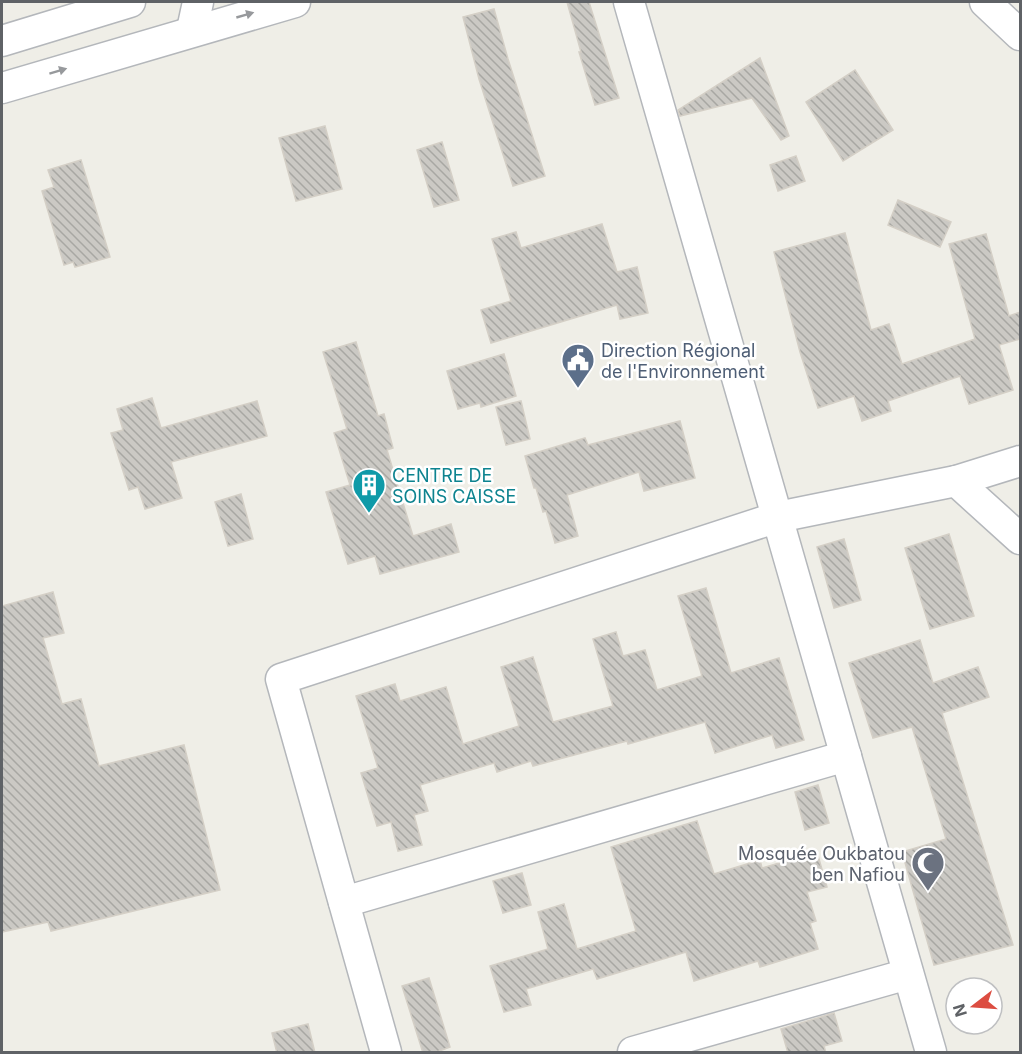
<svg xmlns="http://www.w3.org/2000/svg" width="1022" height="1054" font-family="Inter,sans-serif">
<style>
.building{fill:url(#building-back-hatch);stroke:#d4cfc6;stroke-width:1.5}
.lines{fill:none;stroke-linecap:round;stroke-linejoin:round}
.minor-casing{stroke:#b4b7bb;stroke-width:33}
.minor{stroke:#fff;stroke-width:30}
.oneway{fill:#97999c}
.labels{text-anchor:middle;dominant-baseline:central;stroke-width:5;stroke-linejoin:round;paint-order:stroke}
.service-label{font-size:18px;fill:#4e5e75;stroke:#fff;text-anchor:start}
.culture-label{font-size:18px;fill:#0d838f;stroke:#fff;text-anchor:start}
.worship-label{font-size:18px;fill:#5b616d;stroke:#fff;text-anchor:end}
</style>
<defs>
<pattern id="building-back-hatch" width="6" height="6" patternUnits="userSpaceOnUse" patternTransform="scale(1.5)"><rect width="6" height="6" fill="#cbc9c4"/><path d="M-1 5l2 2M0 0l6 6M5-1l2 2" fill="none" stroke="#a8a7a3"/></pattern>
</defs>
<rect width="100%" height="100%" fill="#efeee7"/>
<!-- building -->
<g class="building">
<polygon points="567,2 589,2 619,98 595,105 579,52 581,52"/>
<polygon points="494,9 508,59 545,176 513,186 479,79 463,17"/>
<polygon points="760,58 789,136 781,140 752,98 680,116 678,110"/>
<polygon points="855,70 893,130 843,161 806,102"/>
<polygon points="325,126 342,189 296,201 279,138"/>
<polygon points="442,142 459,200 434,207 417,150"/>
<polygon points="796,156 805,181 778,191 770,165"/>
<polygon points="81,160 110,257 75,267 73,262 64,265 42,191 54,187 48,170"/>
<polygon points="898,200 951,222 940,247 888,225"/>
<polygon points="602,224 617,272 637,267 648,313 620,319 617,305 491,343 481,310 511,301 492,239 516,232 521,248"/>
<polygon points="845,233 871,330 889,324 902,364 975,339 949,244 986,234 1009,316 1020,312 1020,339 999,345 1013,390 969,404 960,376 888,401 891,411 862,421 854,396 818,408 800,352 774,252"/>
<polygon points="356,342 378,416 384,414 393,448 387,450 413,536 451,524 459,552 380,574 375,556 348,564 326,492 350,485 334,433 347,429 323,352"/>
<polygon points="504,354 516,396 481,407 480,403 458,409 447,371"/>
<polygon points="152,398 161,428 257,401 267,436 171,462 182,498 145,509 138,487 129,490 111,433 123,430 117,409"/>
<polygon points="521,401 530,439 506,445 496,407"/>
<polygon points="680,421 695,478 644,491 639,472 567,495 578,536 555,543 546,511 543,512 536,488 534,488 525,456 585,438 588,445"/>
<polygon points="241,494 253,539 228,546 215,502"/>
<polygon points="949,534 974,616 930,629 905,548"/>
<polygon points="844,539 861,600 834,608 817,547"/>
<polygon points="706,588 731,673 779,658 804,740 776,748 772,735 715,753 705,722 628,744 627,741 533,766 531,761 497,772 494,763 420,785 428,811 414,815 422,845 398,851 391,822 377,826 361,773 378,768 356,696 395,684 400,701 446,687 463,744 519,726 501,667 533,657 553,722 613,706 593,639 616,632 623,656 645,650 657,690 702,676 678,596"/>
<polygon points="53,592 64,633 43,638 62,704 81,699 99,766 184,745 220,890 51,931 48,922 2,932 2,606"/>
<polygon points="920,640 933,683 978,667 989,697 942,713 1013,945 934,965 902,852 946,839 912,727 873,738 849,663"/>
<polygon points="818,785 829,823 805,830 795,792"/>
<polygon points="697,821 714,874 760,860 762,868 817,852 827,887 807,892 816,921 810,923 818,949 760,967 758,961 694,981 686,952 597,979 593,969 526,989 531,1005 504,1012 490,966 548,949 538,912 564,904 577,949 636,931 611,847"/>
<polygon points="522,873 531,905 503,913 493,881"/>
<polygon points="429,978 450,1047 434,1053 423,1053 402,986"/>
<polygon points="834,1013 842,1041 824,1046 826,1053 788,1053 781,1029"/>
<polygon points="308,1024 315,1053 277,1053 272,1033"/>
</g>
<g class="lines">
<!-- minor casing -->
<g class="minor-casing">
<g id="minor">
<polyline points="629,2 931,1052"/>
<polyline points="985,2 1020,35"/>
<polyline points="192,30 198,2"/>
<polyline points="2,41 130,2"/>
<polyline points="2,88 295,2"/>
<polyline points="956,481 1020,539"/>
<polyline points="344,902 846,756"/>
<polyline points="386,1052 281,679 778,517 956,481 1020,461"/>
<polyline points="633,1052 908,974"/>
</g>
</g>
<!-- minor -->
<use href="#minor" class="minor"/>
</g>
<!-- one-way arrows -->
<defs><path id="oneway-solid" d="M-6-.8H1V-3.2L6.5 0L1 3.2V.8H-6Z" transform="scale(1.5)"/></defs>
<g class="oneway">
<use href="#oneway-solid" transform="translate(245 15) rotate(-16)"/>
<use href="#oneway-solid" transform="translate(58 71) rotate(-17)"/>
</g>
<!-- icons -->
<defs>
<g id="civic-pin" transform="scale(1.725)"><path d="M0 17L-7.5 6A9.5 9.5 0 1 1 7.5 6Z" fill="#5c6f8a" stroke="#fff"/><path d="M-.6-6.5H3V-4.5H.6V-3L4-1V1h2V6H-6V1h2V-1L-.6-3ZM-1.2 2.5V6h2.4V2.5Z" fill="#fff"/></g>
<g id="building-pin" transform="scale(1.725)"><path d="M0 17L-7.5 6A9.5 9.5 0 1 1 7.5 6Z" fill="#0f9aa8" stroke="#fff"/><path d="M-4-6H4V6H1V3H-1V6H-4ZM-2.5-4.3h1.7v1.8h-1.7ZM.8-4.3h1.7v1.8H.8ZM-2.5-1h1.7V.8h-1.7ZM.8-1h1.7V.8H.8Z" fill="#fff"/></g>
<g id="mosque-pin" transform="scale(1.725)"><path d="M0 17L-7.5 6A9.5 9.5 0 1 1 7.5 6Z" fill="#6b7280" stroke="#fff"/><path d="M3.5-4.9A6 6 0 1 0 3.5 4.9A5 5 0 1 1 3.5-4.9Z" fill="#fff"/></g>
</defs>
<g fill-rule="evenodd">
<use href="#civic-pin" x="578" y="360"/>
<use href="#building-pin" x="369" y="485"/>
<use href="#mosque-pin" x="928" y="863"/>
</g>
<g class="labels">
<!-- service labels -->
<g class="service-label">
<text x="601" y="350">Direction Régional<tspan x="601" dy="21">de l'Environnement</tspan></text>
</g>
<!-- culture labels -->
<g class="culture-label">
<text x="392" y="475">CENTRE DE<tspan x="392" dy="21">SOINS CAISSE</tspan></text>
</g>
<!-- worship labels -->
<g class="worship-label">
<text x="905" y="853">Mosquée Oukbatou<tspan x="905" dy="21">ben Nafiou</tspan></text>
</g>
</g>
<!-- border -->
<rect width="1022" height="1054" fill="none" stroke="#5f6266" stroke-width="6"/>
<!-- north arrow -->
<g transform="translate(974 1006) rotate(253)"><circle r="28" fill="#ffffff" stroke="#bfc0c2" stroke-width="1.5"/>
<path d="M0-4.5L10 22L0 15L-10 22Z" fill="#dc4d41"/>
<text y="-9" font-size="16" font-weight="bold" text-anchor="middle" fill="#5f6266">N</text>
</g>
</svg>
